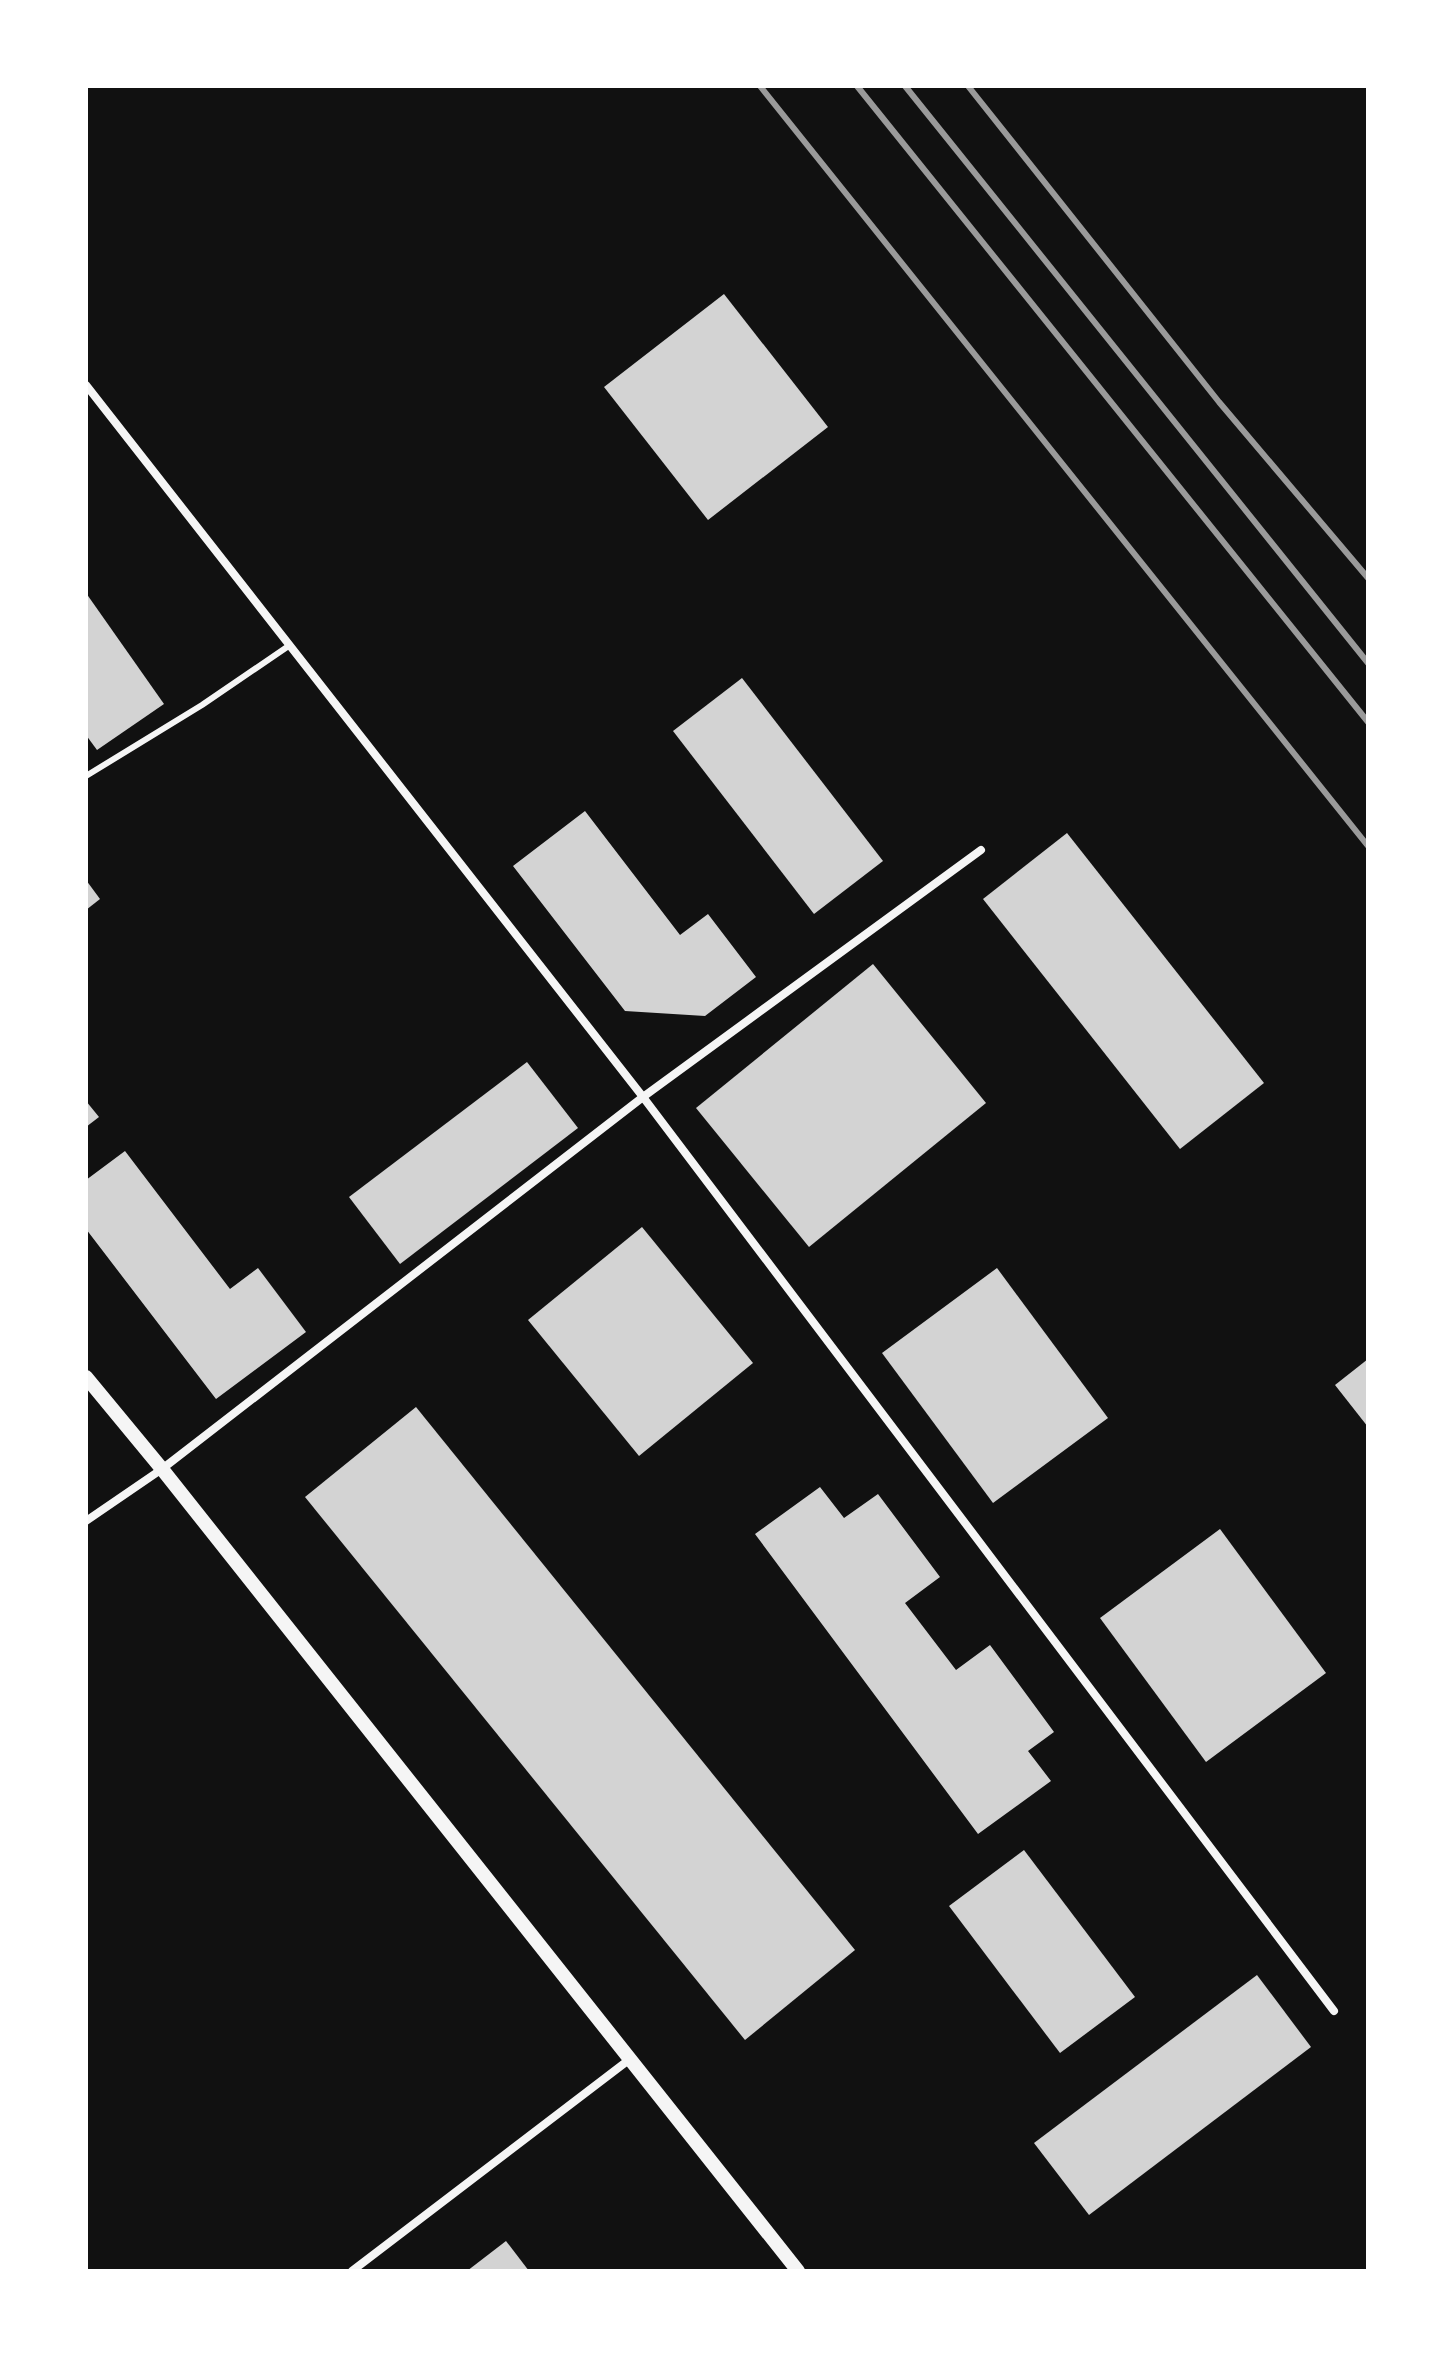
<svg xmlns="http://www.w3.org/2000/svg" width="1454" height="2357" font-family="'Public Sans',sans-serif">
<style>
.building{fill:#d3d3d3}
.lines{fill:none;stroke-linecap:round;stroke-linejoin:round}
.service{stroke:#f5f5f5;stroke-width:6}
.minor{stroke:#f5f5f5;stroke-width:8}
.tertiary{stroke:#f5f5f5;stroke-width:14}
.rail{stroke:#9a9a9a;stroke-width:6}
</style>
<rect width="100%" height="100%" fill="#111"/>
<!-- building -->
<g class="building">
<polygon points="724,294 828,427 708,520 604,387"/>
<polygon points="86,593 164,704 97,750 86,735"/>
<polygon points="742,678 883,861 814,914 673,731"/>
<polygon points="585,811 680,935 708,914 756,977 705,1016 625,1011 513,866"/>
<polygon points="1067,833 1264,1083 1180,1149 983,899"/>
<polygon points="86,880 100,899 86,910"/>
<polygon points="873,964 986,1103 809,1247 696,1108"/>
<polygon points="527,1062 578,1128 400,1264 349,1197"/>
<polygon points="86,1101 99,1117 86,1127"/>
<polygon points="125,1151 230,1289 258,1268 306,1332 216,1399 86,1229 86,1180"/>
<polygon points="642,1227 753,1363 639,1456 528,1320"/>
<polygon points="997,1268 1108,1418 993,1503 882,1353"/>
<polygon points="1368,1359 1368,1427 1335,1385"/>
<polygon points="416,1407 855,1950 745,2040 305,1497"/>
<polygon points="820,1487 844,1518 878,1494 940,1577 905,1603 956,1670 990,1645 1054,1732 1028,1751 1051,1781 978,1834 755,1534"/>
<polygon points="1220,1529 1326,1673 1206,1762 1100,1618"/>
<polygon points="1024,1850 1135,1997 1060,2053 949,1906"/>
<polygon points="1257,1975 1311,2047 1089,2215 1034,2143"/>
<polygon points="506,2241 529,2271 467,2271"/>
</g>
<g class="lines">
<!-- service -->
<polyline class="service" points="86,776 202,705 290,645"/>
<!-- minor -->
<g class="minor">
<polyline points="86,385 643,1097 1334,2011"/>
<polyline points="86,1521 162,1469 643,1097 981,850"/>
<polyline points="352,2271 630,2059"/>
</g>
<!-- tertiary -->
<polyline class="tertiary" points="86,1377 162,1469 798,2271"/>
<!-- rail -->
<g class="rail">
<polyline points="760,86 1368,846"/>
<polyline points="857,86 1368,722"/>
<polyline points="905,86 1368,663"/>
<polyline points="968,86 1219,402 1368,578"/>
</g>
</g>
<!-- border -->
<rect width="1454" height="2357" fill="none" stroke="#ffffff" stroke-width="176"/>
</svg>
